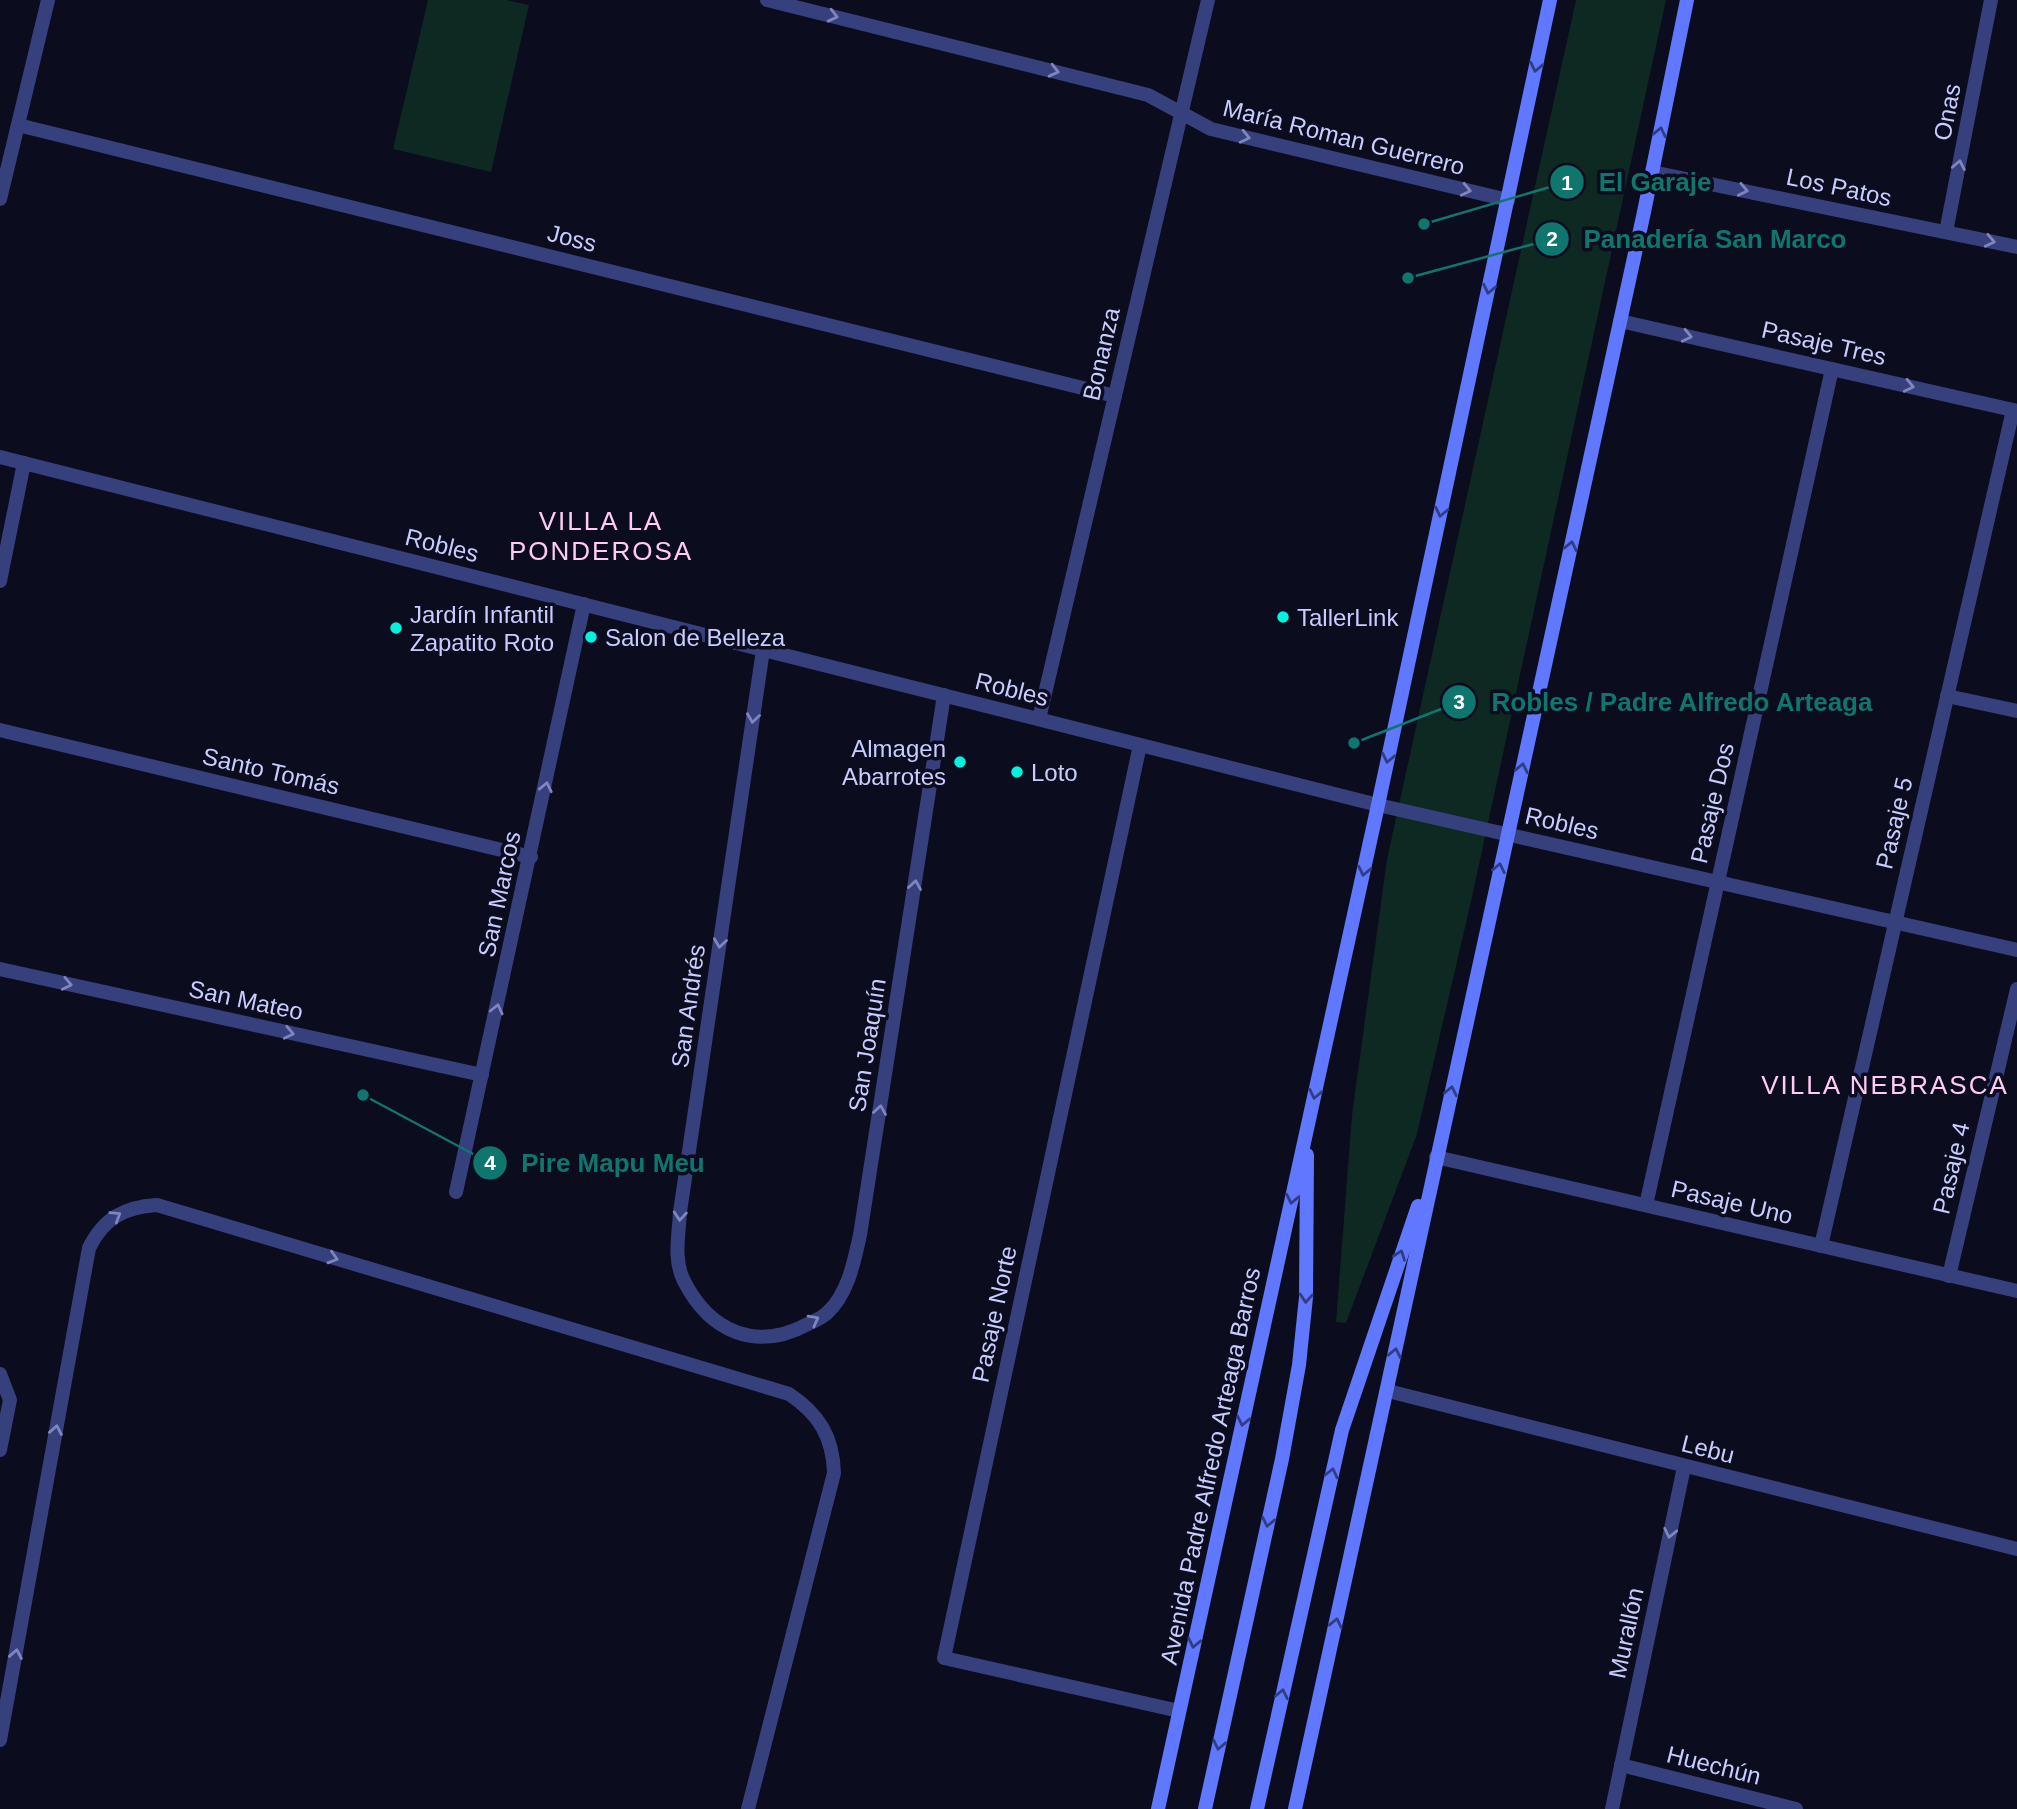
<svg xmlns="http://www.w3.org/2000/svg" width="2017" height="1809" font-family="Helvetica,sans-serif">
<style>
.green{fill:#0e2822}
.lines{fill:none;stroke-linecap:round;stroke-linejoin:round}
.service{stroke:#36407d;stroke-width:14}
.minor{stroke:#36407d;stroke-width:14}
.tertiary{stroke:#36407d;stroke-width:14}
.secondary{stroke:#5f78ff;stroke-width:14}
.oneway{stroke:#7f86be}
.oneway2{stroke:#313d83}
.poi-dot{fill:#00f3df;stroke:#0b0c1e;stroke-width:2.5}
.labels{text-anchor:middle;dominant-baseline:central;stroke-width:7;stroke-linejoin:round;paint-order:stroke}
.street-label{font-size:24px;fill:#c8ccff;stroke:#0b0c1e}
.poi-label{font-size:24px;fill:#c8ccff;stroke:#0b0c1e;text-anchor:start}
.neighbourhood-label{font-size:26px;letter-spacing:2px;fill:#ffcaf5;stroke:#0b0c1e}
.leader{fill:none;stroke:#0f766e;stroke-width:2.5}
.callout-dot{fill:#0f766e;stroke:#0b0c1e;stroke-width:2.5}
.mark-label{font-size:21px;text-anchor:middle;font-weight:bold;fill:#fff}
.callout-label{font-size:26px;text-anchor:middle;font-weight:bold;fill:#0f766e;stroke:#0b0c1e;stroke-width:7;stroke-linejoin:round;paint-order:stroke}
</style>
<rect width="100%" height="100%" fill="#0b0c1e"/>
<!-- green -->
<g class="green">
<polygon points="428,0 506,0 529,5 491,172 393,149"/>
<polygon points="1576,0 1666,0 1472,897 1417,1134 1346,1323 1336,1322 1352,1115 1387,859"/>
</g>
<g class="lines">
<!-- service -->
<g class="service">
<polyline points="0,1374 10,1400 0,1450"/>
<path d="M0 1740 89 1248C104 1218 124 1207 157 1205L789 1394C819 1414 833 1437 834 1473L748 1809"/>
</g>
<!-- minor -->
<g class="minor">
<polyline points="767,0 1148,95 1211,129 1508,200"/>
<polyline points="18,125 1115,396"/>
<polyline points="0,199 48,0"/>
<polyline points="1946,232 1991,0"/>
<polyline points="1620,321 2017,411"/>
<polyline points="0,457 1378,805 2017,950"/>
<polyline points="0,581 24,463"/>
<path d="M763 650 680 1212C679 1234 673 1260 684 1281 710 1332 756 1352 808 1324 814 1321 822 1318 827 1313 848 1294 854 1262 860 1235L944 695"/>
<polyline points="1947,696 2017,711"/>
<polyline points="1039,719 1208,0"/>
<polyline points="0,730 531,857"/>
<polyline points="1140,745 944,1658 1179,1711"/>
<polyline points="0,969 482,1075"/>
<polyline points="1436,1157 2017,1291"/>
<polyline points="456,1192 584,604"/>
<polyline points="1646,1205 1832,369"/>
<polyline points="1821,1246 2013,410"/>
<polyline points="1949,1276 2017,989"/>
<polyline points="1388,1391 2017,1549"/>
<polyline points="1621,1765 1796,1809"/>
<polyline points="1612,1809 1684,1467"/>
</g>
<!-- tertiary -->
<polyline class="tertiary" points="1652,172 2017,247"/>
<!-- secondary -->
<g class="secondary">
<polyline points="1158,1809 1378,805 1550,0"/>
<polyline points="1205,1809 1282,1459 1299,1365 1306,1297 1307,1155"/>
<polyline points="1257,1809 1342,1430 1418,1206"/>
<polyline points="1295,1809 1644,212 1687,0"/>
</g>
</g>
<!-- one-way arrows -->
<defs><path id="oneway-chevron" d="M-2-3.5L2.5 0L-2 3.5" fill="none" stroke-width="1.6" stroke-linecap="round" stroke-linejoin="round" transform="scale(1.75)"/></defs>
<g class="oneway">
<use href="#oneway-chevron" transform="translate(833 16) rotate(14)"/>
<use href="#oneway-chevron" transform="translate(1054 71) rotate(14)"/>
<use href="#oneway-chevron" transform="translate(1245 137) rotate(13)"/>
<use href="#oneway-chevron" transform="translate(1959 165) rotate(-79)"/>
<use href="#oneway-chevron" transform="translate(1466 190) rotate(13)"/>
<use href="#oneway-chevron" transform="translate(1743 190) rotate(12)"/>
<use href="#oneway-chevron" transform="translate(1990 241) rotate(12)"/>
<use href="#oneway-chevron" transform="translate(1687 336) rotate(13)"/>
<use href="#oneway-chevron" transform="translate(1909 386) rotate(13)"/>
<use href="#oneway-chevron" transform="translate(753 718) rotate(98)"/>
<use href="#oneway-chevron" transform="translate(546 787) rotate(-78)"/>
<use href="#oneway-chevron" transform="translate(915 885) rotate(-81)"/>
<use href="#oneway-chevron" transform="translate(720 943) rotate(98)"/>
<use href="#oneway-chevron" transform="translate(67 984) rotate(12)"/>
<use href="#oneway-chevron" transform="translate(497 1009) rotate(-77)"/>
<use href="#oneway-chevron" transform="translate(289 1033) rotate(12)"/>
<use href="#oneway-chevron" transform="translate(880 1110) rotate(-81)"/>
<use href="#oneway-chevron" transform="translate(116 1216) rotate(-32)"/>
<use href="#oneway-chevron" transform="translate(680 1216) rotate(95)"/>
<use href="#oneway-chevron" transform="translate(333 1258) rotate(17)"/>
<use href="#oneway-chevron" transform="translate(814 1320) rotate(-28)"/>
<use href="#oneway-chevron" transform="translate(56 1430) rotate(-80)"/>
<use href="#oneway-chevron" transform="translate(1670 1533) rotate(102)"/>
<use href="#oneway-chevron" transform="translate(16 1654) rotate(-80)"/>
</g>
<g class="oneway2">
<use href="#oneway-chevron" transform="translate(1536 67) rotate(102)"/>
<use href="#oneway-chevron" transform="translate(1660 132) rotate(-78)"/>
<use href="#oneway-chevron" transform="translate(1489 289) rotate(102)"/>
<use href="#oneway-chevron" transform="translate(1441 512) rotate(102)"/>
<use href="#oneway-chevron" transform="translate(1571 546) rotate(-78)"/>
<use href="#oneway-chevron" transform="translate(1388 758) rotate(102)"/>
<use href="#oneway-chevron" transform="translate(1522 768) rotate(-78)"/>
<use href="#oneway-chevron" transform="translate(1499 868) rotate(-78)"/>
<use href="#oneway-chevron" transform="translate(1364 871) rotate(102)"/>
<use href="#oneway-chevron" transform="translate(1451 1091) rotate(-78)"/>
<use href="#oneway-chevron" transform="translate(1315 1094) rotate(102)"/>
<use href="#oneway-chevron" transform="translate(1292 1199) rotate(102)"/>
<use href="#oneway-chevron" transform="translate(1400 1255) rotate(-70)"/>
<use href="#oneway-chevron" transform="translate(1306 1298) rotate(94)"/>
<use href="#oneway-chevron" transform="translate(1395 1353) rotate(-78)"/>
<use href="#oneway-chevron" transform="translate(1243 1421) rotate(102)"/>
<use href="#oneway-chevron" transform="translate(1332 1473) rotate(-77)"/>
<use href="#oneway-chevron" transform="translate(1268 1522) rotate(102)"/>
<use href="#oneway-chevron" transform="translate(1336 1623) rotate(-78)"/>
<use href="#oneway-chevron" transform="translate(1194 1643) rotate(102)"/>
<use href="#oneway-chevron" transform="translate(1282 1694) rotate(-78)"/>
<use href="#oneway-chevron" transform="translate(1219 1745) rotate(102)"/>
</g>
<!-- markers -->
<g class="poi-dot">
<circle cx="1283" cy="617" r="7"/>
<circle cx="396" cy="628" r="7"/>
<circle cx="591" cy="637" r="7"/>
<circle cx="960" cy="762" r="7"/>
<circle cx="1017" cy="772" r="7"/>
</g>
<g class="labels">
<!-- street labels -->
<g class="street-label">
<text transform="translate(1947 112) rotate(-79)">Onas</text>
<text transform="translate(1344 137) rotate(14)">María Roman Guerrero</text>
<text transform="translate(1839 187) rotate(12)">Los Patos</text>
<text transform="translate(572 238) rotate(14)">Joss</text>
<text transform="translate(1824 343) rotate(13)">Pasaje Tres</text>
<text transform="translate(1101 354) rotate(-77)">Bonanza</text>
<text transform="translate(442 545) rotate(14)">Robles</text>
<text transform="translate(1012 689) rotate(14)">Robles</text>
<text transform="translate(271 771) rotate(13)">Santo Tomás</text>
<text transform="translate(1712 803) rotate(-77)">Pasaje Dos</text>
<text transform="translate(1562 823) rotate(13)">Robles</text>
<text transform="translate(1894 823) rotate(-77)">Pasaje 5</text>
<text transform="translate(499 894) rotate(-78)">San Marcos</text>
<text transform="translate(246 1000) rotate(12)">San Mateo</text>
<text transform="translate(688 1006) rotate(-82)">San Andrés</text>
<text transform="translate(867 1045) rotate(-81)">San Joaquín</text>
<text transform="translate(1951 1168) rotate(-77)">Pasaje 4</text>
<text transform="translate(1732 1202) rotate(13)">Pasaje Uno</text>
<text transform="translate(994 1314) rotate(-78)">Pasaje Norte</text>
<text transform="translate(1708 1449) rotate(14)">Lebu</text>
<text transform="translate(1210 1466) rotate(-78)">Avenida Padre Alfredo Arteaga Barros</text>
<text transform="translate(1626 1633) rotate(-78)">Murallón</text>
<text transform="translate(1714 1765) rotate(14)">Huechún</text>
</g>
<!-- poi labels -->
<g class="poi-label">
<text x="410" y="614">Jardín Infantil<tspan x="410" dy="28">Zapatito Roto</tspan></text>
<text x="1297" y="617">TallerLink</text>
<text x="605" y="637">Salon de Belleza</text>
<text x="946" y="748" text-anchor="end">Almagen<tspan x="946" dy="28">Abarrotes</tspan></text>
<text x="1031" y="772">Loto</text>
</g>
<!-- neighbourhood labels -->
<g class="neighbourhood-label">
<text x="601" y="521">VILLA LA<tspan x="601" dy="30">PONDEROSA</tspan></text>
<text x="1885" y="1085">VILLA NEBRASCA</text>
</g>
</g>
<!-- callouts -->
<path class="leader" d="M1424 224L1567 182M1408 278L1552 239M1354 743L1459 702M363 1095L490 1163"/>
<g class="callout-dot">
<circle cx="1424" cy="224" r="7"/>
<circle cx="1408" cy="278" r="7"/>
<circle cx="1354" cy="743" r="7"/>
<circle cx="363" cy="1095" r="7"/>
<circle cx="1567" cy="182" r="18"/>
<circle cx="1552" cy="239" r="18"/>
<circle cx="1459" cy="702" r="18"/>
<circle cx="490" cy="1163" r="18"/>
</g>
<g class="mark-label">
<text x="1567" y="190">1</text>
<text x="1552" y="246">2</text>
<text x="1459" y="709">3</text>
<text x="490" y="1170">4</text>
</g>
<g class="callout-label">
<text x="1655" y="191">El Garaje</text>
<text x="1715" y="248">Panadería San Marco</text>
<text x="1682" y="711">Robles / Padre Alfredo Arteaga</text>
<text x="613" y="1172">Pire Mapu Meu</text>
</g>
</svg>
